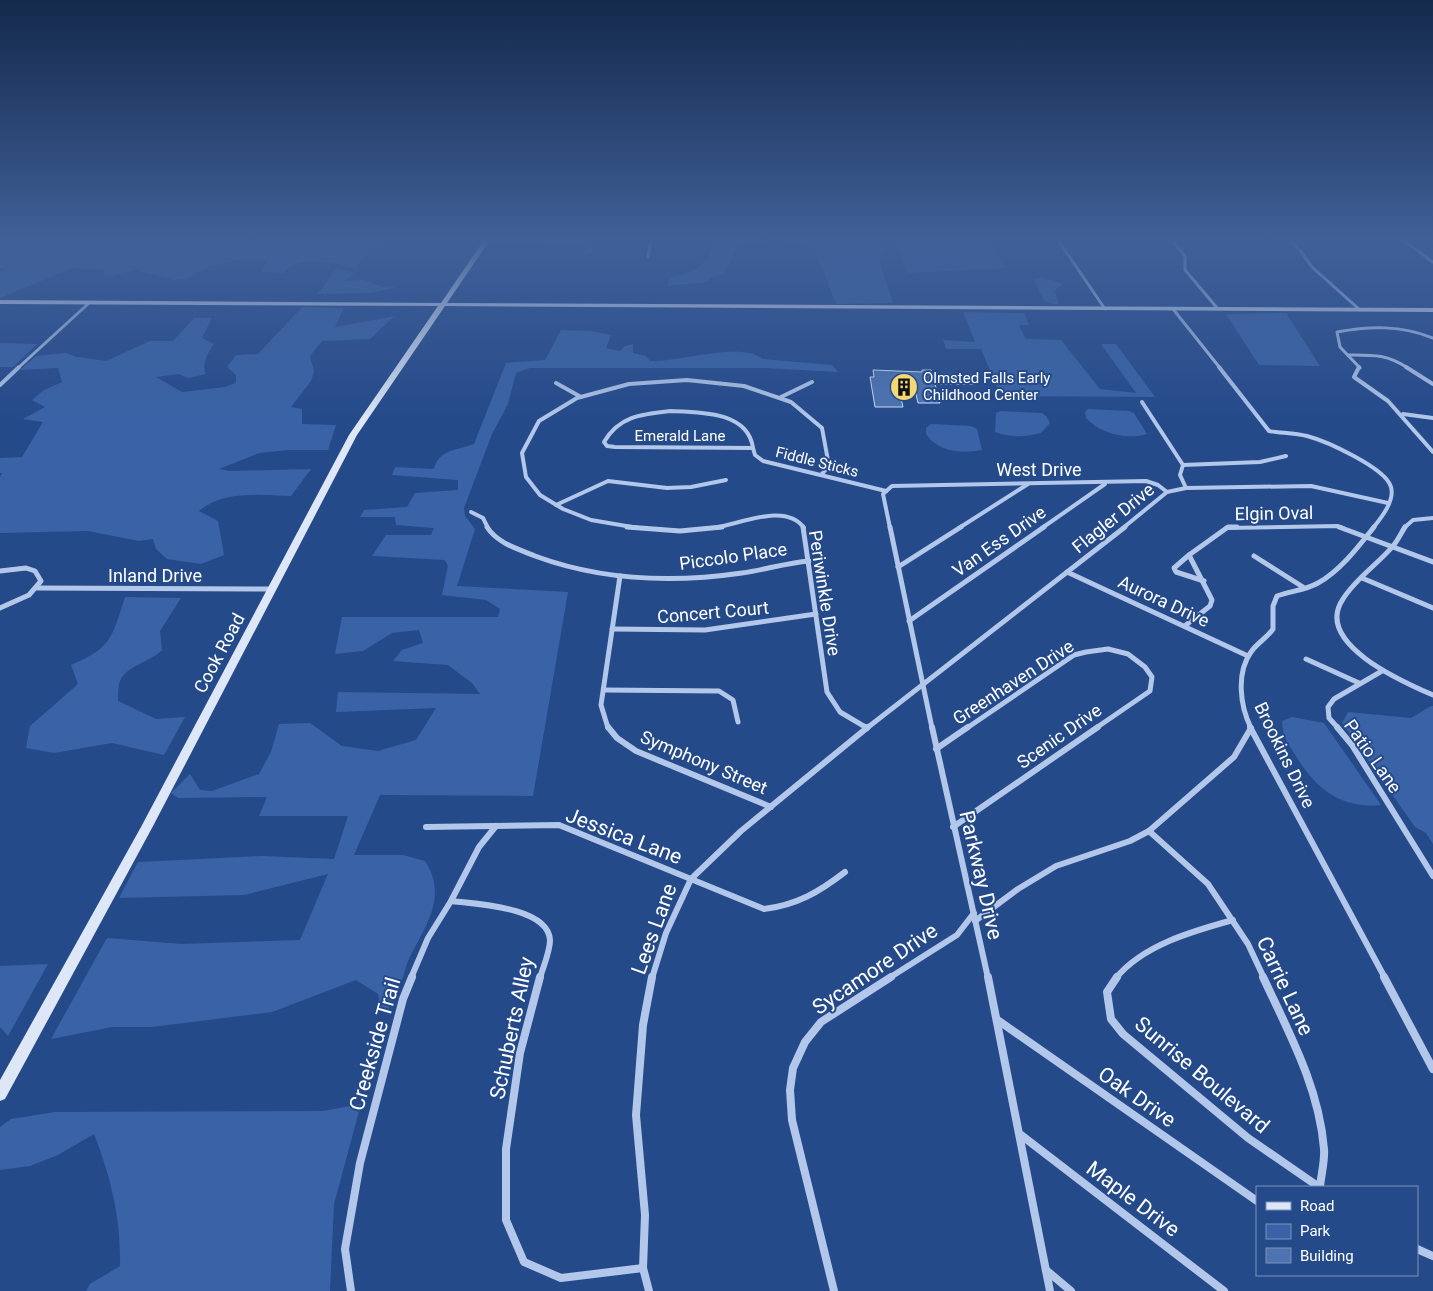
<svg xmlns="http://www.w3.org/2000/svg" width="1433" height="1291" font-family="Roboto,sans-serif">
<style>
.green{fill:#3963a6}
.building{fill:#4d73b1;stroke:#d6e3f7}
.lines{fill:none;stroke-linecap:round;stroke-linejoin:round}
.street-far4{stroke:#b2c7ea;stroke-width:3}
.street-far3{stroke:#b2c7ea;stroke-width:4}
.street-far2{stroke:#b2c7ea;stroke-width:5}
.street-far1{stroke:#b2c7ea;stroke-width:6}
.street{stroke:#b2c7ea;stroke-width:8}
.secondary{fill:#dde7f8;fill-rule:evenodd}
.labels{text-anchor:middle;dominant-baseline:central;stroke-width:4;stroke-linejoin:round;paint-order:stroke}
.far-poi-label{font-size:15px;fill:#fff;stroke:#254a8a;text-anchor:start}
.far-street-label{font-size:15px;fill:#fff;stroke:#254a8a}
.street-label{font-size:18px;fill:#fff;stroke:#254a8a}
.near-street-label{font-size:21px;fill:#fff;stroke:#254a8a}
</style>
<rect width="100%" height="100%" fill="#254a8a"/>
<!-- green -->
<g class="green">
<path d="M0 240H337L328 244 382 245 385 249C371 253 363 255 356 268 329 264 305 252 283 273L262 272 267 259H241L208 267 186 279 174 280 136 270 105 278 103 275 105 269 72 268 0 298V271L8 267 0 269Z"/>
<polygon points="497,240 593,240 589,242 593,248 591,254 584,256 585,245 494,244"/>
<path d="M712 240H774L740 242 724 274 713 276 707 282 667 286 671 277C689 277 716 261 712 240Z"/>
<polygon points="783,240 879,240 882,251 880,263 893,303 836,304 814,248"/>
<polygon points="896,240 989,240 1006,268 908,273"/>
<polygon points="336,269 351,271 354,274 345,281 364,280 382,287 392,286 395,288 369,293 318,294"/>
<path d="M1040 277 1064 284 1057 288 1055 292 1059 304C1040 305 1042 294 1034 279Z"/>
<path d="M302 307 344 308 335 327 395 316 370 339 322 341 310 356 314 372 311 381 291 407 302 409V424L336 425 328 450H289L259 453 219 469 230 471 311 469 291 496C260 495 224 490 199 511L218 521 224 555 201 564 167 559 156 549 153 539 139 541 88 531 0 533V477L2 473H0V458L22 457 43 422 23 419 45 407 32 400 44 390 62 382 58 368 20 370 36 356 66 353 77 357 106 361 150 341H173L194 318H212L202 338 214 344C208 353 201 364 206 374L189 378 178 374 156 377 182 392 225 387 236 383V375L227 367 236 355 258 354Z"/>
<polygon points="963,312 1024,313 1029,325 1019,325 1026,339 1061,340 1100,389 1136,393 1101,344 1116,344 1155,397 1001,396 981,349 946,349 943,340 975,342"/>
<polygon points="1286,313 1320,366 1259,365 1226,314"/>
<path d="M561 330 592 331 611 335 606 348 620 351 625 346 633 344V353L646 356 650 361C678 362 742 341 763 359L832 365 838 372 764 368H530L516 373 508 404 492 434 464 508 465 516 475 529 457 586 568 592 533 796 380 795 354 855H403L425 861C449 898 424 927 408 961 405 968 404 976 401 983 397 994 391 1004 386 1014L381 1010 378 994 356 980 272 1012 152 1027H112L51 1039 107 938 181 944 300 940 328 874 244 895 119 898 138 862 262 856 334 859 348 816H259L267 797 178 798 171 793 190 774 200 790 212 791 259 774 271 752 279 724 310 723 342 746 378 751 416 740 436 708 336 712 338 692 480 694 472 683 448 665 393 661 402 650 423 643 419 630 392 633 363 651 335 654 342 617H498L500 609 486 600 442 595 448 566 445 560 372 556 386 535H431L434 528 396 525 395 517H360L364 510 407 507 415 493 458 490V480L392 475 395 467 434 469C438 449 459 450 474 444L506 363 545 360Z"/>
<polygon points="0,343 37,344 13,367 0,367"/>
<path d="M1088 409 1129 411 1134 413 1147 434C1126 440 1101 434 1086 418L1085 412Z"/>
<path d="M1001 411 1042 413 1047 417 1050 423 1041 433C1025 437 1011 438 995 432L996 413Z"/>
<path d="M931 424 971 426 977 429 982 450C963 454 937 452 926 434V428Z"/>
<path d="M125 597 181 598 160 631 162 650C150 662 126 666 120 681 118 686 118 695 118 701L156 719 185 717 164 755 112 743 54 753 26 748 30 726 78 684 71 665C112 648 112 637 125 597Z"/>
<polygon points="1431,706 1433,706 1433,844 1426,833 1415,827 1342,723 1348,712 1411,718"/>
<path d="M1292 717 1324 723 1381 805C1341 809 1316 789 1296 756 1287 742 1283 738 1282 721Z"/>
<polygon points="48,964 8,1036 0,1027 0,966"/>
<path d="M361 1104 334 1204 330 1291H86L90 1284 120 1266C121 1218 111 1178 94 1134L58 1155 30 1166 0 1170V1127L11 1119 55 1112 323 1111Z"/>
</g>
<!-- building -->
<polygon class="building" points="873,370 922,372 922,370 931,370 932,374 975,375 978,384 935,384 940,403 918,403 915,390 899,390 903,407 875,407 870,377 874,377"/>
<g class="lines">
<!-- street-far4 -->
<g class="street-far4">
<polyline points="1058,240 1105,309"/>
<polyline points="1172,240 1185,256 1185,270 1218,309"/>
<polyline points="1289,240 1299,249 1312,267 1360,310"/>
<polyline points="1403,240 1433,262"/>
<polyline points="648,257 651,240"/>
<polyline points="1173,309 1220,368"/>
<path d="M1348 355C1374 355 1386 354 1408 368"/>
<polyline points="18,368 89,303"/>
<path d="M1360 368 1340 347 1337 332C1370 326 1401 325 1433 338"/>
</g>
<!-- street-far3 -->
<g class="street-far3">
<path d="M1219 367 1269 431C1282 433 1295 433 1307 436 1326 441 1386 468 1391 487 1395 501 1381 518 1373 528"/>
<polyline points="1359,367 1354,377 1388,401 1433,452"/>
<polyline points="1406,367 1433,384"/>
<polyline points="556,383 581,397"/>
<polyline points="0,385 19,367"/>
<polyline points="781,397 812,382"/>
<polyline points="1142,402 1183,465 1180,475 1186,488"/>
<path d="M670 411C699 412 748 411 753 448L615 447 607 446 604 442C619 416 642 414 670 411Z"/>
<polyline points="1403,414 1433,418"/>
<polyline points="753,448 755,455 763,461 886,491"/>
<polyline points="1183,465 1260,462 1286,456"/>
<polyline points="556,505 608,481 667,488 691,487 726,480"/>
<polyline points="471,512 483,518 488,528"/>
<polyline points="638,528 591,520 563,509 540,495 526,477 522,453 539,421 577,398 629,384 687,380 744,386 791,402 822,428 829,466 821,475"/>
<path d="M714 528C740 524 786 502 804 528"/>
<polyline points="890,528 883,494 892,486 1146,481 1158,485 1167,492"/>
<polyline points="959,528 1028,484"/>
<polyline points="1042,528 1105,484"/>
<polyline points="1123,528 1167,492 1186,488 1311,486 1388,503"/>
<polyline points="1226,528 1337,526 1343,528"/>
<polyline points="1404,528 1413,520 1433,518"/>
</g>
<!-- street-far2 -->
<g class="street-far2">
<path d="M487 527C497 543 518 549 535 556 600 580 673 583 742 573 764 570 786 563 809 561"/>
<polyline points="627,527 680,531 722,527"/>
<polyline points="803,527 827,692 840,712 867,728"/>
<polyline points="890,527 932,728"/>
<polyline points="1339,527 1433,562"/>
<path d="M1405 527C1401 533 1398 540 1393 546 1377 565 1356 578 1343 599 1313 643 1403 682 1433 695"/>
<polyline points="1189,555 1174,568 1176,572 1204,581"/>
<polyline points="1254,556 1303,587"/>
<polyline points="898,567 961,527"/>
<polyline points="0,571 26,568 35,571 41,581 29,595 0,608"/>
<polyline points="1067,572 1248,656"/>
<polyline points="1362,578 1433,608"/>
<polyline points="37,588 272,589"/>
<polyline points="909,621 1044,527"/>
<polyline points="1186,625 1210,606 1212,600 1189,555 1228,527 1237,527"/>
<polyline points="612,629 705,630 816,614"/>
<polyline points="1306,659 1359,683"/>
<polyline points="604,690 719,691 733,700 738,722"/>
<polyline points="608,728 601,705 620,576"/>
<polyline points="867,728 1125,527"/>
<polyline points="967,728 1074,655 1086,652 1108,649 1128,654 1145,667 1152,677 1150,691 1096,728"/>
<path d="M1251 728C1240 706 1236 673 1251 652 1257 643 1267 638 1273 629V606L1277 596C1291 591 1306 590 1318 583 1340 571 1359 546 1374 527"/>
<polyline points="1338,728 1329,718 1328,707 1334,699 1382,671"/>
</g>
<!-- street-far1 -->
<g class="street-far1">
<polyline points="608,727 617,738 636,751 771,807"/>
<polyline points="865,727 867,728"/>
<polyline points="932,727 988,978"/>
<polyline points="1250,727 1385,978"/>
<polyline points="1337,727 1352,745 1433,876"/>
<polyline points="936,749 968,727"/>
<path d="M426 827 559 825 764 909C797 905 819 892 845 872"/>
<polyline points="953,827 1098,727"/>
<polyline points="1149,831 1208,884 1248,944 1264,978"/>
<path d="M451 901C476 904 548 907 550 940 550 952 543 967 540 978"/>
<polyline points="975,921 1018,889 1056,866 1130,841 1149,831 1234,757 1251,728"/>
<polyline points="411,978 428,938 451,901 479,847 496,826"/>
<polyline points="652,978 666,933 691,879 741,831 868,727"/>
<polyline points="889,978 957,935 974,913"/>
<path d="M1116 978C1143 945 1193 931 1233 920"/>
</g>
<!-- street -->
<g class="street">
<polyline points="540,977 520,1053 506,1149 506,1220 524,1262 561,1278 643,1268"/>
<polyline points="988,977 1050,1291"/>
<polyline points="1117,977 1107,992 1111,1019 1123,1034 1248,1138 1319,1187"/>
<path d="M1263 977C1289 1033 1319 1087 1324 1149 1325 1161 1321 1175 1320 1187"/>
<polyline points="1384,977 1433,1069"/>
<polyline points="999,1021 1257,1201"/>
<polyline points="1021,1135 1224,1291"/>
<polyline points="1417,1249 1433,1256"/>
<polyline points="1046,1270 1071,1291"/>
<polyline points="351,1291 345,1249 360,1163 403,999 412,977"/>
<polyline points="649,1291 643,1268 645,1215 636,1115 643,1025 652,977"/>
<polyline points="834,1291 792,1120 790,1090 793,1068 805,1042 821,1022 891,977"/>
</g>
<!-- secondary -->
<polygon class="secondary" points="484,240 490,240 447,303 1433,308 1433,312 445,306 357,435 152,828 5,1099 0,1101 0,1080 141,827 349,435 438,306 0,304 0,300 441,303"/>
</g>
<!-- sky -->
<linearGradient id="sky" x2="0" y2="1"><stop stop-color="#14294c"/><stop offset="0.57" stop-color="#406098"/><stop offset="1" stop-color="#406098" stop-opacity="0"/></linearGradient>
<rect width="1433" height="421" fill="url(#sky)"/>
<!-- icons -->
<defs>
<g id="building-disc" transform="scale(1.4375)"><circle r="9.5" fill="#f4d876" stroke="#254a8a"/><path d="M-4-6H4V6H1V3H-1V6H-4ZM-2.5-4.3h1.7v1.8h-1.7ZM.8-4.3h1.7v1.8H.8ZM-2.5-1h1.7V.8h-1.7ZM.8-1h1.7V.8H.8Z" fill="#111"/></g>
</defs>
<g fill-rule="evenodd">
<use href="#building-disc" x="904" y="387"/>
</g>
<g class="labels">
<!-- far-poi labels -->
<g class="far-poi-label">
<text x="923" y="378">Olmsted Falls Early<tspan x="923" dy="17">Childhood Center</tspan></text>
</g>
<!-- far-street labels -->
<g class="far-street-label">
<text x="680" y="436">Emerald Lane</text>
<text transform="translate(817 462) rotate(14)">Fiddle Sticks</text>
</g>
<!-- street labels -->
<g class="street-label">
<text x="1039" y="469">West Drive</text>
<text transform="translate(1274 513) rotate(-1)">Elgin Oval</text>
<text transform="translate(1113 518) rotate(-39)">Flagler Drive</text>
<text transform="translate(999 541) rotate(-35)">Van Ess Drive</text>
<text transform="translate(733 556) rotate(-8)">Piccolo Place</text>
<text x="155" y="575">Inland Drive</text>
<text transform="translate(825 593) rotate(81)">Periwinkle Drive</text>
<text transform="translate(1164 601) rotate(25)">Aurora Drive</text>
<text transform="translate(713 612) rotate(-5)">Concert Court</text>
<text transform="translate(219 653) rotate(-62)">Cook Road</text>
<text transform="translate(1013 682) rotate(-33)">Greenhaven Drive</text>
<text transform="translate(1059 736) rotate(-35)">Scenic Drive</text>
<text transform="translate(1285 755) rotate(64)">Brookins Drive</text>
<text transform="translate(1373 756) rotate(55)">Patio Lane</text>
<text transform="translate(704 762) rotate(23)">Symphony Street</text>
</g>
<!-- near-street labels -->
<g class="near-street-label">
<text transform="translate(624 836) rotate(21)">Jessica Lane</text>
<text transform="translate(981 875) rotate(77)">Parkway Drive</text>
<text transform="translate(654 929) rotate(-70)">Lees Lane</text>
<text transform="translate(875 969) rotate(-34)">Sycamore Drive</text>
<text transform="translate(1285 986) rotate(65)">Carrie Lane</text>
<text transform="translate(512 1028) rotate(-78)">Schuberts Alley</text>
<text transform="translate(375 1044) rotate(-74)">Creekside Trail</text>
<text transform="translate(1202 1075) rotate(40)">Sunrise Boulevard</text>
<text transform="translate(1137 1097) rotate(35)">Oak Drive</text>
<text transform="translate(1133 1199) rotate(37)">Maple Drive</text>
</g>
</g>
<!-- legend -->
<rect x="1256" y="1186" width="162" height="90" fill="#254a8a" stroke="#7c92b9"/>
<rect x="1266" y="1202" width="25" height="8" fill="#dde7f8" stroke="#7c92b9"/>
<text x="1300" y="1211" font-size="15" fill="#ffffff">Road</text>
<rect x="1266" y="1224" width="25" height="15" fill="#3963a6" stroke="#7c92b9"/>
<text x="1300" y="1236" font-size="15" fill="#ffffff">Park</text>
<rect x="1266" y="1248" width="25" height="15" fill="#4d73b1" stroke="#7c92b9"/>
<text x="1300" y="1261" font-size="15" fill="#ffffff">Building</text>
</svg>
